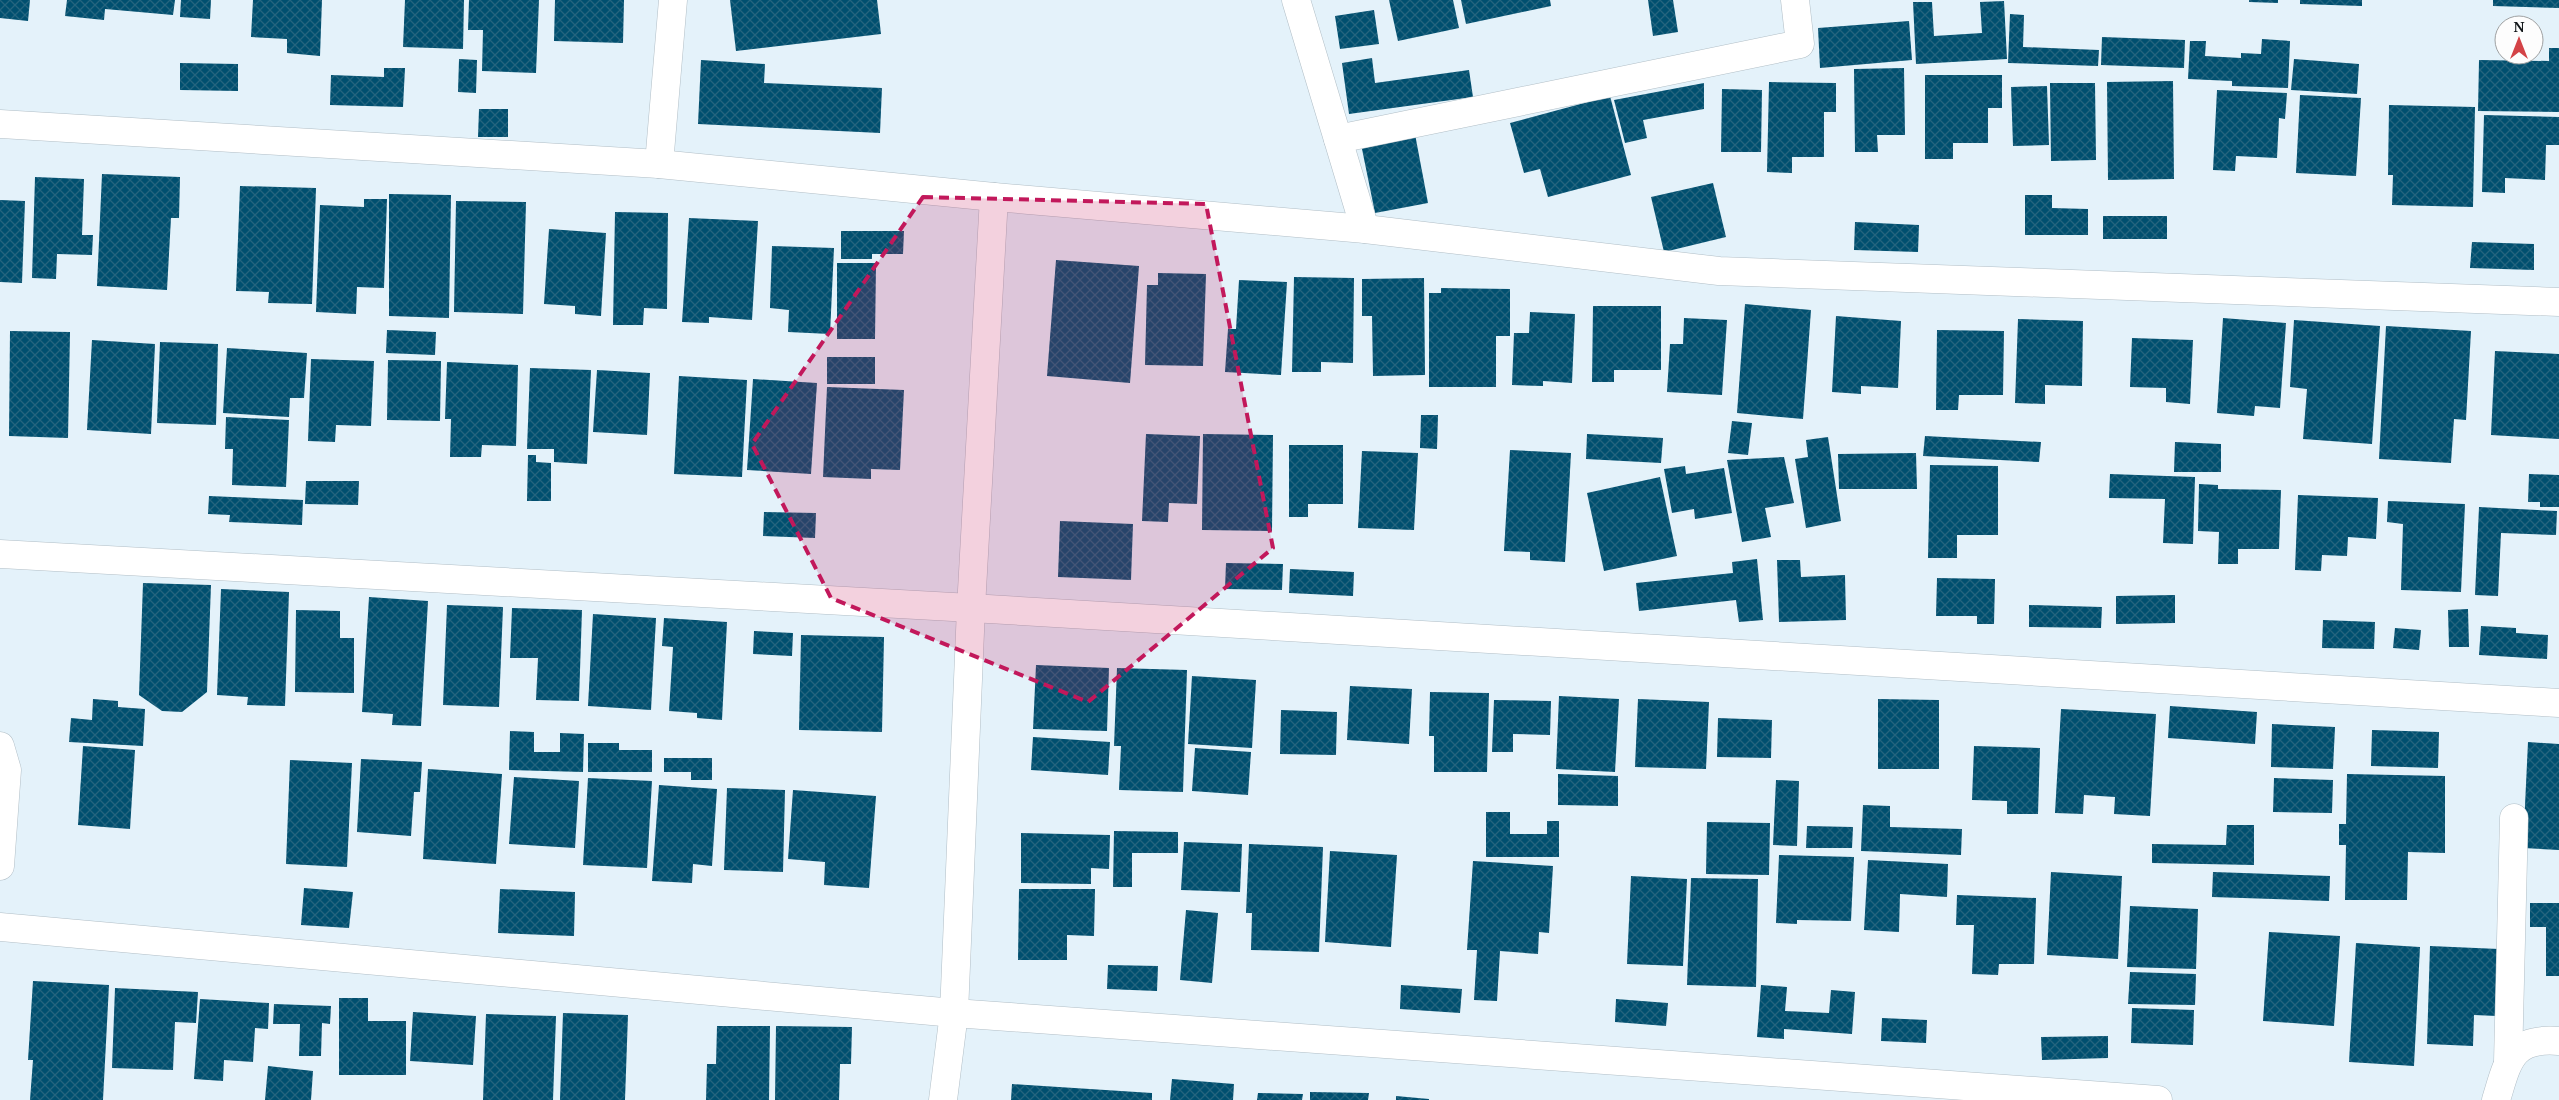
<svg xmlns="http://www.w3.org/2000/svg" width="2559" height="1100" font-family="'Noto Serif',serif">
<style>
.building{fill:url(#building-cross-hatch)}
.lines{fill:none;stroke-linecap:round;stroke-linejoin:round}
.street-casing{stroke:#b1bec6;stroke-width:29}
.street{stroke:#fff;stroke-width:28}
.marked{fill:#c2185b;fill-opacity:0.2;stroke:#c2185b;stroke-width:4;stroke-dasharray:10 6;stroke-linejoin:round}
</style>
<defs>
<pattern id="building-cross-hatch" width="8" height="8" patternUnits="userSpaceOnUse" patternTransform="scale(1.25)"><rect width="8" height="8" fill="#004f6f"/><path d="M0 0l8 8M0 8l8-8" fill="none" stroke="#25647e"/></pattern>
</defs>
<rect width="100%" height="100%" fill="#e4f2fa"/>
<!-- building -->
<g class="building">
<polygon points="0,0 30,0 28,21 0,18"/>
<polygon points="67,0 175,0 173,15 105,9 104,20 65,16"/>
<polygon points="181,0 211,0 210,19 180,17"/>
<polygon points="253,0 322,0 320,56 287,53 287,39 251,37"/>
<polygon points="405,0 464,0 463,49 403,47"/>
<polygon points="469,0 539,0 536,73 482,71 483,30 468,30"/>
<polygon points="555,0 624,0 623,43 554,41"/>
<polygon points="730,0 877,0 881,34 736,51"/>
<polygon points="1389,0 1453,0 1459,28 1398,41"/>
<polygon points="1461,0 1550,0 1551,6 1466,24"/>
<polygon points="1648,0 1673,0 1678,32 1653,36"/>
<polygon points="2249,0 2278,0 2278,3 2249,2"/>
<polygon points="2300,0 2362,0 2362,6 2300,4"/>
<polygon points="2493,0 2559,0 2559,8 2493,6"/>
<polygon points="2004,1 2007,59 1916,64 1913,2 1932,2 1934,36 1982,33 1980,2"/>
<polygon points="1374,10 1379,44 1340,49 1335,16"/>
<polygon points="2010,14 2024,15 2023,47 2099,50 2098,66 2008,63"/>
<polygon points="1909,21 1912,60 1820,68 1818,28"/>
<polygon points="2102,37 2185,40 2184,68 2101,65"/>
<polygon points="2262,39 2290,41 2288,88 2232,86 2232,81 2188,79 2190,41 2206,41 2205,56 2241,58 2241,53 2261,54"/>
<polygon points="2549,48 2559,48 2559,112 2478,111 2479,60 2549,61"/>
<polygon points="1372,58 1375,83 1469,70 1473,97 1349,114 1342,63"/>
<polygon points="459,59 477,60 476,93 458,92"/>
<polygon points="2294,59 2359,64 2357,94 2291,90"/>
<polygon points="701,60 765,64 764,83 882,88 880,133 698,124"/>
<polygon points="180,63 238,64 238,91 180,90"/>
<polygon points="384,68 405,68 403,107 330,105 331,75 384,77"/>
<polygon points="1904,68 1905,135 1877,135 1878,152 1855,152 1854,69"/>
<polygon points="1925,75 2002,75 2002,108 1988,108 1988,143 1953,143 1953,159 1925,159"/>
<polygon points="2173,81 2174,179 2108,180 2107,82"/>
<polygon points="1769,82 1836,83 1836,112 1824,112 1824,157 1792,157 1792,173 1767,172"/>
<polygon points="1704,83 1704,109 1643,120 1647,138 1625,143 1614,100"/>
<polygon points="2050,83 2095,83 2096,160 2051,161"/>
<polygon points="2047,86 2049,145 2013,146 2011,87"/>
<polygon points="1722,89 1762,90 1761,152 1721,152"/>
<polygon points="2217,90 2287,93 2285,119 2279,118 2277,158 2236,156 2235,171 2213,170"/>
<polygon points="2300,95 2361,98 2356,176 2296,173"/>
<polygon points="1610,96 1631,175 1548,197 1540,169 1524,173 1510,123"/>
<polygon points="2389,105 2475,107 2473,207 2392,205 2393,175 2388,175"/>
<polygon points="479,109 508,109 508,137 478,137"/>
<polygon points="2484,115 2559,117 2559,145 2546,145 2545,180 2505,178 2505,193 2482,192"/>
<polygon points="1415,134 1428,203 1375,213 1361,144"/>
<polygon points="102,174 180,177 179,218 171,218 167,290 97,286"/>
<polygon points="35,177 84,179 82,235 93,235 92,255 57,254 56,279 32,278"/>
<polygon points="1713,183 1726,237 1664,252 1651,197"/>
<polygon points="240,186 316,188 312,304 268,303 269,292 236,291"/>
<polygon points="389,194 451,195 449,318 389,316"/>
<polygon points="2025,195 2052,195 2052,208 2088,209 2088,235 2025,235"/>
<polygon points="364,199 387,199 384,288 357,287 356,314 316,312 320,205 364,207"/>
<polygon points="0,200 25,201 22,283 0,282"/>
<polygon points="456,201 526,202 523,314 454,312"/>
<polygon points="615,212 668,213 667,309 644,308 643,325 613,325"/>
<rect x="2103" y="216" width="64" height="23"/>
<polygon points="689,218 758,221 752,320 709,317 709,323 682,322"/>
<polygon points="1855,222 1919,225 1918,252 1854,250"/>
<polygon points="549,229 606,233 601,316 575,314 575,306 544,304"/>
<polygon points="841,231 904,231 903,254 872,254 872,259 841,259"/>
<polygon points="2472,242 2534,244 2534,270 2470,268"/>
<polygon points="772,246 834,248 830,334 788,332 789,310 770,308"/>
<polygon points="1056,260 1139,266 1130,383 1047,376"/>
<polygon points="837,263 876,263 875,339 837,339"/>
<polygon points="1158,273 1206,274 1203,366 1145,365 1147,285 1158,285"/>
<polygon points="1294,277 1354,278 1353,363 1321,362 1321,372 1292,372"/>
<polygon points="1424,278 1425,375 1373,376 1372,316 1362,316 1362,279"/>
<polygon points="1239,280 1287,282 1281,375 1225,372 1228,329 1236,329"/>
<polygon points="1441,288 1510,289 1510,336 1496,336 1496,387 1429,387 1429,293 1441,293"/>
<polygon points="1745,304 1811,310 1803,419 1737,413"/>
<polygon points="1593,306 1661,306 1661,370 1614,370 1614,382 1592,382"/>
<polygon points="1530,312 1575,314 1572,383 1543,381 1543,386 1512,385 1514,333 1529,333"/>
<polygon points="1836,316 1901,321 1898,388 1861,386 1861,394 1832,392"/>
<polygon points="1684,318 1727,320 1722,395 1667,392 1670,344 1683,344"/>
<polygon points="2223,318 2286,323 2280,408 2255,406 2254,416 2217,413"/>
<polygon points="2018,319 2083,321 2082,386 2045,385 2045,404 2015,403"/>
<polygon points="2294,320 2380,326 2372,444 2303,439 2307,389 2290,387"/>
<polygon points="2386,326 2471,331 2466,420 2454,419 2451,463 2379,459"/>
<polygon points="387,330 436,332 435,355 386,353"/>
<polygon points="1937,330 2004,331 2003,395 1959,395 1958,410 1936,410"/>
<polygon points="10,331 70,332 68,438 9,436"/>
<polygon points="2132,338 2193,340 2190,404 2166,402 2166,388 2130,387"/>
<polygon points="92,340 155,344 151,434 87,430"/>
<polygon points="160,342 218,344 216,425 157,423"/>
<polygon points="227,348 307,353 304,398 290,398 289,417 223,413"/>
<polygon points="2495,351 2559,354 2559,439 2491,435"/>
<rect x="827" y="357" width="48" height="27"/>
<polygon points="311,359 374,361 371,426 336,425 335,442 308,441"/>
<polygon points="388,360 441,361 440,421 387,420"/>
<polygon points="447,362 518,365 516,446 482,445 481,457 450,457 451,419 445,419"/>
<polygon points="530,368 591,370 587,464 554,462 554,449 527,449"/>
<polygon points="597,370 650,373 647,435 593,432"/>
<polygon points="679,376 747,380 742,477 674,474"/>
<polygon points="753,379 817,383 811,474 747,470"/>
<polygon points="827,387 904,390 900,470 871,469 871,479 823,477"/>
<polygon points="1421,415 1438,415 1437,449 1420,448"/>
<polygon points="226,417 289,420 286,487 232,485 233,449 225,449"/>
<polygon points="1732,421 1752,423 1748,455 1728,453"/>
<polygon points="1146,434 1200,436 1197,504 1169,503 1168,522 1142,521"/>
<polygon points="1203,434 1273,435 1272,531 1202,530"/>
<polygon points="1587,434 1663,438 1661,463 1586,459"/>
<polygon points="1925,436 2041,442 2039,462 1923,456"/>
<polygon points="1828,437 1841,521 1806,528 1795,459 1808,457 1806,440"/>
<polygon points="2175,442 2221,444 2221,472 2174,472"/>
<polygon points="1289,445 1343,445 1343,504 1308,504 1308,517 1289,517"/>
<polygon points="1510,450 1571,453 1565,562 1530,560 1530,552 1504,551"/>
<polygon points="1362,451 1418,453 1414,530 1358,528"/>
<polygon points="1916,453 1917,489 1839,489 1838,454"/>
<polygon points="528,455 536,455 536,462 551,463 551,501 527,501"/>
<polygon points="1784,457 1794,503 1765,508 1771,537 1742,542 1727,460"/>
<polygon points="1930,465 1998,466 1998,535 1957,535 1957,558 1928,558"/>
<polygon points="1685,466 1686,474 1724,468 1732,513 1695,519 1694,509 1672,513 1664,469"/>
<polygon points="2110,474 2195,477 2193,544 2163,543 2165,499 2109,498"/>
<polygon points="2529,474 2559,475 2559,507 2540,507 2540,502 2528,502"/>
<polygon points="1660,477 1677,556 1604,571 1587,493"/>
<polygon points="306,481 359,481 358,505 305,504"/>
<polygon points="2199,484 2218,485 2218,489 2281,490 2279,549 2238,549 2238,564 2218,564 2219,532 2198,531"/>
<polygon points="2298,495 2378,498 2376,539 2348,537 2347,556 2322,555 2321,571 2295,570"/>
<polygon points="209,496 303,500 302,525 229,522 230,515 208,514"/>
<polygon points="2388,501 2465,504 2461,592 2401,590 2403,524 2387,522"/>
<polygon points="2479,507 2557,511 2556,535 2501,533 2498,596 2475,595"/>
<polygon points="764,512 816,513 815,538 763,536"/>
<polygon points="1060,521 1133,524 1131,580 1058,577"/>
<polygon points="1757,559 1763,620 1739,622 1736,600 1639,611 1636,583 1733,573 1732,562"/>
<polygon points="1777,560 1800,560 1801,577 1845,575 1846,620 1779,622"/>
<polygon points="1226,563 1283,564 1282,590 1225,589"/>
<polygon points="1290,569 1354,572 1353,596 1289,593"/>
<polygon points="1937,578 1995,579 1994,624 1977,624 1977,616 1936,616"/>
<polygon points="143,583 211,585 207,692 182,712 162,711 139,695"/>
<polygon points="221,589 289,592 285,706 247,705 248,697 217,695"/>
<polygon points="2175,595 2175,623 2116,624 2116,596"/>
<polygon points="369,597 428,601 421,726 392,725 393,714 362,712"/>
<polygon points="447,605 503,607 499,707 443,705"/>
<polygon points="2029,605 2102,607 2101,628 2029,627"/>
<polygon points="512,608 582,610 579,701 536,700 538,658 510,658"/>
<polygon points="2468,609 2469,647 2449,647 2448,610"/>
<polygon points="296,610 340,611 340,638 354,638 354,693 295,692"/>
<polygon points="593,614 656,618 651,710 588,706"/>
<polygon points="664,618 727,622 722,720 697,718 697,713 669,711 673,647 662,646"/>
<polygon points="2323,620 2375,622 2374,649 2322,648"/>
<polygon points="2481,626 2516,628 2516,633 2548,635 2547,659 2479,655"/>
<polygon points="2395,628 2421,630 2419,650 2393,648"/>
<polygon points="754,631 793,633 792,656 753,654"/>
<polygon points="801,635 884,637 882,732 799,730"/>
<polygon points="1036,665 1109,668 1107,731 1033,729"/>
<polygon points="1117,668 1187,670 1183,792 1119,790 1121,746 1114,746"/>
<polygon points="1192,676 1256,680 1252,748 1188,744"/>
<polygon points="1350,686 1412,689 1409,744 1347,740"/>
<polygon points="1430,692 1489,693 1487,772 1434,772 1434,736 1429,736"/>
<polygon points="1559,696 1619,699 1615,772 1556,769"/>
<polygon points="93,699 118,701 118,707 145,709 143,746 69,742 71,718 92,720"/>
<polygon points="1638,699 1709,702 1706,769 1635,767"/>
<polygon points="1878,699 1939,700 1939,769 1878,769"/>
<polygon points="1494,700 1551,701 1550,735 1513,734 1513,752 1492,752"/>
<polygon points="2170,706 2257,712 2255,744 2168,738"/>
<polygon points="2061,709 2156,714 2150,816 2114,814 2115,797 2084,795 2083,814 2055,813"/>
<polygon points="1281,710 1337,712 1336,755 1280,754"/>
<polygon points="1718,718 1772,720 1771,758 1717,757"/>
<polygon points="2272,724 2335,727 2333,769 2271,767"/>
<polygon points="2372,730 2439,732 2438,768 2371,766"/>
<polygon points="510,731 534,732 534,752 560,752 560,733 584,734 583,772 509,770"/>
<polygon points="1033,737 1110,742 1108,775 1031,770"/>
<polygon points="2528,742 2559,744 2559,850 2523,848"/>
<polygon points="588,743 619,743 619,750 652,750 652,772 588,772"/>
<polygon points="83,746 135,750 130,829 78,825"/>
<polygon points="1974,746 2040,748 2038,814 2007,814 2007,801 1972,800"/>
<polygon points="1195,748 1251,752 1248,795 1192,791"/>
<polygon points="664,758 712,758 712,780 691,780 691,772 664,772"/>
<polygon points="361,759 422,762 420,792 414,792 411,836 357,832"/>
<polygon points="290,760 352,763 347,867 286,864"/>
<polygon points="428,769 502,774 496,864 423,859"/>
<polygon points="1558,774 1618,776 1618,806 1558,805"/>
<polygon points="2347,774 2445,776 2445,853 2408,852 2407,900 2345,900 2346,845 2339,845 2339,824 2346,824"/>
<polygon points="514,777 579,781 575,848 509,844"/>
<polygon points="588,778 652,781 647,868 583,865"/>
<polygon points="2274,778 2333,780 2332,813 2273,812"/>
<polygon points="1776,780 1799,781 1797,846 1773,845"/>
<polygon points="659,785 717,789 712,866 693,864 692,883 652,881"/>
<polygon points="727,788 785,790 783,872 724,870"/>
<polygon points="793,790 876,796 869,888 824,885 825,862 788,859"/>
<polygon points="1863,805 1890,806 1890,827 1962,829 1961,855 1861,851"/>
<polygon points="1486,812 1510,812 1510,834 1547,834 1547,821 1559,821 1559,857 1486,857"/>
<polygon points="1707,822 1770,823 1769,875 1706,874"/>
<polygon points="2227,825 2254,825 2254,865 2152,863 2152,844 2226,845"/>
<polygon points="1807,826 1853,827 1852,848 1806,848"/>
<polygon points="1114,831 1178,832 1178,853 1132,853 1132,887 1113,887"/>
<polygon points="1021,833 1110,835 1109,869 1091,868 1091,884 1021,883"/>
<polygon points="1184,842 1242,844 1240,892 1181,890"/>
<polygon points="1249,844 1323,847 1319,952 1251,950 1252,913 1246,913"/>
<polygon points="1330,851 1397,855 1391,947 1325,942"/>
<polygon points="1779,855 1854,857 1851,921 1797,920 1797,924 1776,923"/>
<polygon points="1868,860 1948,864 1947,897 1900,894 1899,932 1864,930"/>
<polygon points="1473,861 1553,866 1549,933 1539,932 1538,954 1500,951 1497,1001 1474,1000 1477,950 1467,950"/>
<polygon points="2051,872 2122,876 2118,959 2047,955"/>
<polygon points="2213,872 2330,876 2329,901 2212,897"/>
<polygon points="1631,876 1687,879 1683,966 1627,964"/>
<polygon points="1691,878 1758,879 1756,987 1687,985"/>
<polygon points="304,888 353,892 349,928 301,925"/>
<polygon points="500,889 575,892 574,936 498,933"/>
<polygon points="1019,889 1095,889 1094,936 1067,935 1067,960 1018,960"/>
<polygon points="1957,895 2036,898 2034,964 1999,964 1998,975 1972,974 1974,925 1956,925"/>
<polygon points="2530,903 2559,903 2559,976 2546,976 2546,927 2530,927"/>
<polygon points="2130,906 2198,909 2196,969 2127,967"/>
<polygon points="1186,910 1218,913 1212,983 1180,980"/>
<polygon points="2269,932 2340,936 2334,1026 2263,1021"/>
<polygon points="2356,943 2420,947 2414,1066 2349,1062"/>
<polygon points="2430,946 2499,949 2497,1016 2474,1015 2473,1046 2427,1044"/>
<polygon points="1108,965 1158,966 1157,991 1107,989"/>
<polygon points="2130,972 2196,974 2195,1005 2128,1004"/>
<polygon points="33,981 109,985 103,1100 30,1100 33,1060 28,1060"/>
<polygon points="1401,985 1462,989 1460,1013 1400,1009"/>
<polygon points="1761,985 1787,987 1785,1011 1829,1013 1831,990 1855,992 1852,1034 1784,1029 1784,1039 1757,1037"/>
<polygon points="115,988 198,992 196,1023 175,1022 173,1070 112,1068"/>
<polygon points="339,998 368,998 368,1021 406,1021 406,1075 339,1075"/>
<polygon points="200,999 269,1003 268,1029 255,1028 253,1062 224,1060 223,1081 194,1079"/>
<polygon points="1616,999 1668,1003 1666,1026 1615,1022"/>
<polygon points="274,1004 331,1006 330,1024 322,1023 321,1056 299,1056 300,1024 273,1024"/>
<polygon points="2132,1008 2194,1010 2193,1045 2131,1043"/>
<polygon points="413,1012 476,1016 473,1065 410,1061"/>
<polygon points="563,1013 628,1015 625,1100 560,1100"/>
<polygon points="486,1014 556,1016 553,1100 483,1100"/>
<polygon points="1882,1018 1927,1020 1926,1043 1881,1041"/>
<polygon points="717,1026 770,1026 769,1100 706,1100 707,1064 716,1064"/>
<polygon points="776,1026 852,1027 851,1064 840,1064 839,1100 775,1100"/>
<polygon points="2108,1036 2108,1058 2042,1060 2041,1037"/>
<polygon points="268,1066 313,1071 311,1100 265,1100"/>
<polygon points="1172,1079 1234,1084 1233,1100 1170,1100"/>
<polygon points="1012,1084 1152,1093 1152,1100 1011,1100"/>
<polygon points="1310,1092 1369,1093 1368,1100 1310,1100"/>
<polygon points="1258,1093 1303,1094 1302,1100 1257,1100"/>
<polygon points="1396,1096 1429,1099 1429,1100 1396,1100"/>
</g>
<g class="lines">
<!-- street casing -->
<g class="street-casing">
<g id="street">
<polyline points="1296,0 1365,229"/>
<polyline points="0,124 659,164 994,197 1365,229 1719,271 2559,302"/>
<polyline points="1338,139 1800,44 1795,0"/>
<polyline points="659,164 673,0"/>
<polyline points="0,554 971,608 2559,703"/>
<polyline points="0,746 7,770 0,866"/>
<polyline points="0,927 954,1013 2158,1100"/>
<polyline points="2508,1062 2514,818"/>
<polyline points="943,1100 954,1013 971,608 994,197"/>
<path d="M2496 1100C2508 1061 2511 1037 2559 1041"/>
</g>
</g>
<!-- street -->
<use href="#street" class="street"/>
</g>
<!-- marked area -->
<path class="marked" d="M923 197 1206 204 1273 548 1088 702 831 598 752 444Z"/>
<!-- north arrow -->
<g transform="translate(2519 40)"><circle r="24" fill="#fdfdfd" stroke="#9fa1a2"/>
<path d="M0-4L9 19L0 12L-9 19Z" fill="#d34347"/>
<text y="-8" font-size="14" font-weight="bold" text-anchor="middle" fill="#111619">N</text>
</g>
</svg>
